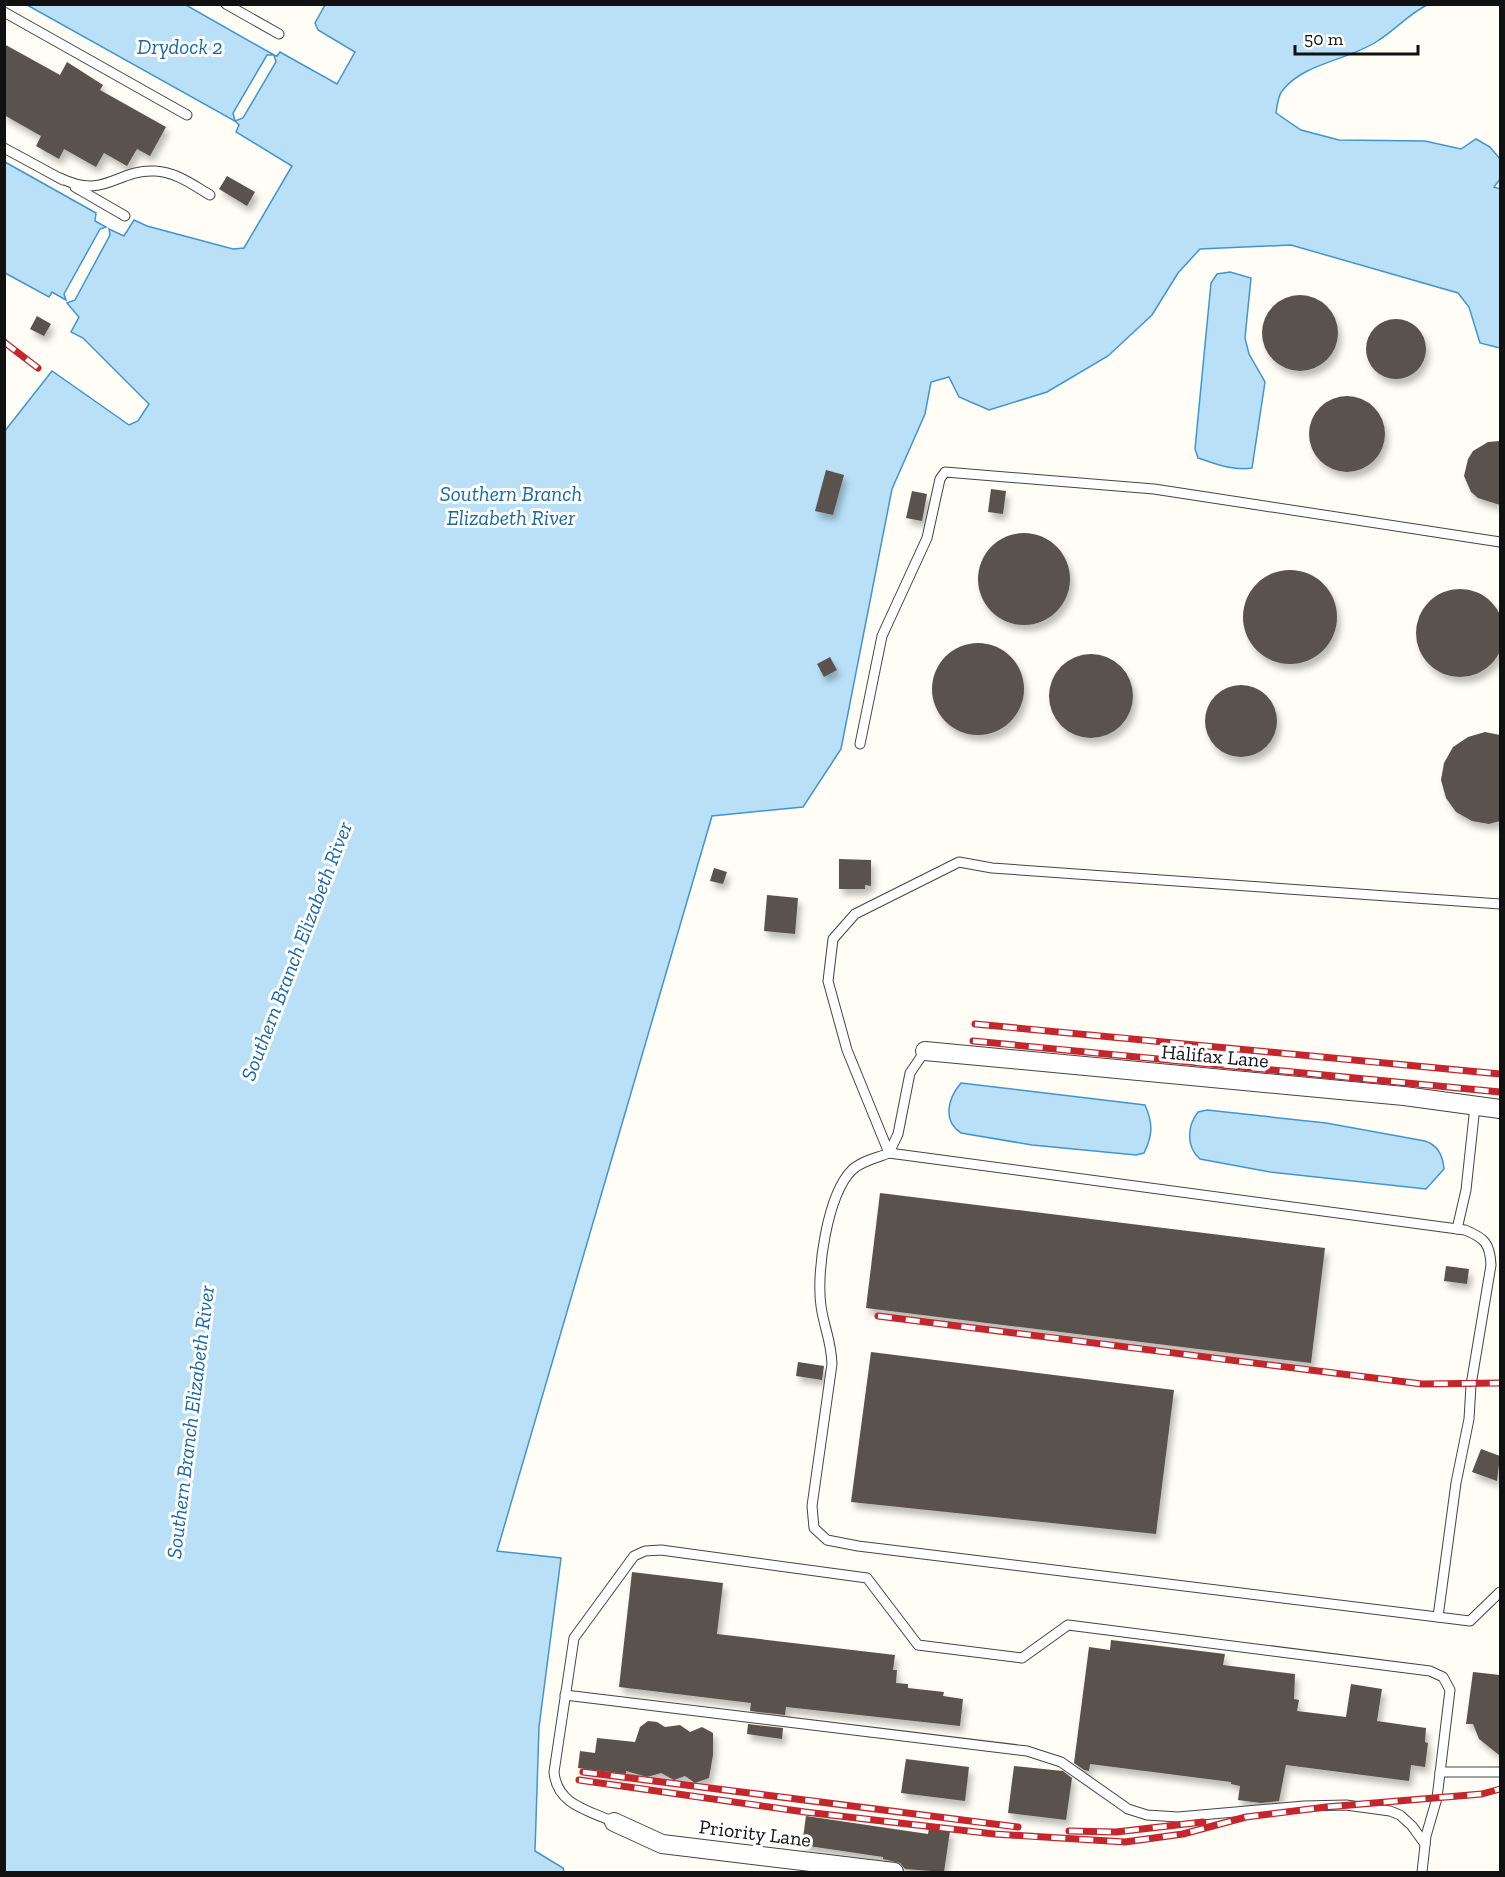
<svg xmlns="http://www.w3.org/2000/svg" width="1505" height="1877" font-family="'Zilla Slab',serif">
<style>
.water{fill:#b9e0f7;stroke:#3f96cf;stroke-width:1.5;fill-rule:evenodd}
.building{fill:#5a524d;filter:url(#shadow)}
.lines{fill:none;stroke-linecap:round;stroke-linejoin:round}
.service-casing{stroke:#444;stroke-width:11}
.minor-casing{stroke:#444;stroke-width:20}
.service{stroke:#fff;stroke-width:9}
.minor{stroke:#fff;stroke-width:18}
.rail-casing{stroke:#c4262e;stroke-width:7}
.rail{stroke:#fff;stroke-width:4.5;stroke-dasharray:14;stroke-linecap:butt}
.labels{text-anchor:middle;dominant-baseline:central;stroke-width:6;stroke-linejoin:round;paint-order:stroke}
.street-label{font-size:20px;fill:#111;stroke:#fff}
.water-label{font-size:21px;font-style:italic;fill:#1768a6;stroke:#fff}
</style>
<defs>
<filter id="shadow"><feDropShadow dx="3.5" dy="6" stdDeviation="3" flood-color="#0004"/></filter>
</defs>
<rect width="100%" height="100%" fill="#fffdf5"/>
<!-- water -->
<g class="water">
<path d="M27 5H186L274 55 277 56 280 52 337 84 355 52 318 30 315 23 325 5H1427C1409 14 1396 29 1379 40 1349 61 1304 62 1282 91 1278 96 1277 106 1276 113L1301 130 1339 140 1425 141 1461 149 1476 139 1490 147 1500 159V179L1494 187 1500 189V348L1480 343 1469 307 1458 293 1291 245 1200 249 1178 273 1152 315 1108 356 1047 392 989 410 959 397 949 377 931 382 925 414 892 489 841 749 803 807 712 816 497 1551 561 1558 539 1727 535 1851 563 1868 564 1872H5L4 432 52 371 129 425 138 421 149 404 83 338 71 332 79 317 67 303 75 300 110 235 109 229 124 236 134 220 147 226 233 249 244 248 292 166 236 132 239 125 235 121ZM267 55H274L276 62 243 118 235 121 233 113Z"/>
<polygon points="5,162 96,213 95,221 106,227 100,229 64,294 66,300 52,292 49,297 5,273"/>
<path d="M1230 272 1251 278 1245 338 1249 354 1265 382 1252 468C1233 471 1216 464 1198 458L1195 449 1211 283 1217 274Z"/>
<path d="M961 1083 1145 1105C1153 1123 1153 1135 1144 1153L1136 1155 1032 1145 961 1133C942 1121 948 1098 961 1083Z"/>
<path d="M1207 1110 1326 1123 1425 1141C1438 1145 1443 1156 1444 1169L1426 1189 1270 1172 1200 1159C1186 1147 1187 1126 1198 1112Z"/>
</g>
<!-- building -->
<g class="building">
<polygon points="4,44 60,75 67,62 103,85 100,90 166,127 150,156 137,149 127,166 104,153 96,167 64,149 59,159 36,146 41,136 4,115"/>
<polygon points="227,176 255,192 247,206 219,189"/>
<circle cx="1300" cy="333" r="38"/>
<polygon points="37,316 51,324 44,336 30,329"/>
<circle cx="1396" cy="349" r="30"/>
<circle cx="1347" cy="434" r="38"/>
<polygon points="1500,441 1500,505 1478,498 1471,492 1464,476 1468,459 1473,451 1488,442"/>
<polygon points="826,470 844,475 833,515 815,511"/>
<polygon points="991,489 1006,491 1003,514 988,512"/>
<polygon points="912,491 927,494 922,521 906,518"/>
<circle cx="1024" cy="579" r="46"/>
<circle cx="1290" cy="617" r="47"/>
<circle cx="1460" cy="633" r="44"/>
<circle cx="978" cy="689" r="46"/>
<circle cx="1091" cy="696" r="42"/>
<polygon points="830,657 837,670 824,677 817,664"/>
<circle cx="1241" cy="721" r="36"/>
<polygon points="1485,732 1500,735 1500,821 1489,824 1472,821 1456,812 1446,798 1441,780 1444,763 1453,747 1468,737"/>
<polygon points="839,859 871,860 871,886 865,885 865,889 839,889"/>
<polygon points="714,868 727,872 723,884 710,881"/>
<polygon points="767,895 798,898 795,934 764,931"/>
<polygon points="880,1193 1325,1248 1311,1363 866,1308"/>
<polygon points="1446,1266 1469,1269 1467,1284 1444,1281"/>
<polygon points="871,1352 1174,1390 1156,1534 851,1502"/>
<polygon points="798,1362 824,1366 822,1380 796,1376"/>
<polygon points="1481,1449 1500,1456 1497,1481 1472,1472"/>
<polygon points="632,1572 723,1583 717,1634 895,1655 893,1670 897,1670 896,1683 908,1684 908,1688 944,1692 943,1696 963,1699 960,1726 786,1707 785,1715 750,1711 751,1703 619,1687"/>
<polygon points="1111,1640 1225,1654 1223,1665 1295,1674 1294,1699 1299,1700 1297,1711 1346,1717 1351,1684 1382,1689 1377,1721 1426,1728 1425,1742 1428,1743 1425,1767 1411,1765 1409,1781 1286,1765 1279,1801 1261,1803 1238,1800 1240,1786 1231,1784 1231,1782 1090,1764 1089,1771 1084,1770 1074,1763 1089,1647 1110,1650"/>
<polygon points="1473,1672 1500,1675 1499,1755 1479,1739 1473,1724 1466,1724"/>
<polygon points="648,1721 657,1722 665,1727 680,1725 690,1732 702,1727 713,1733 713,1755 709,1778 695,1783 685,1776 674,1780 661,1773 647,1777 626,1771 626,1774 578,1768 580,1751 595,1753 597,1738 635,1742 640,1727"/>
<polygon points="748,1724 783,1728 782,1739 747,1734"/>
<polygon points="906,1759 969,1767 965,1801 901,1793"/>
<polygon points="1014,1766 1063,1771 1072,1778 1066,1820 1008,1813"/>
<polygon points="806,1816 928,1834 929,1828 950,1831 944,1872 905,1869 900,1863 883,1859 883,1857 802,1845"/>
</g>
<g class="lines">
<!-- service casing -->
<g class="service-casing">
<g id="service">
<polyline points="226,4 279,34"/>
<polyline points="4,12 187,115"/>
<polyline points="4,148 63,180"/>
<path d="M60 178C106 200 116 169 155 171 176 172 193 185 210 195"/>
<polyline points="75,187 125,216"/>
<polyline points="860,744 882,636 927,538 940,479 945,472 1154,489 1500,542"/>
<path d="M925 1051 910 1073 898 1134 889 1153C877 1158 861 1161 852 1170 827 1195 816 1273 821 1306 824 1328 831 1339 832 1364L812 1506 814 1528 827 1540 858 1546 1470 1621 1500 1592"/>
<polyline points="1457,1229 1466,1190 1475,1106"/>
<path d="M1438 1617 1456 1483 1469 1419 1471 1385 1491 1265C1490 1244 1485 1238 1465 1230L889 1153 847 1050 828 981 833 939 855 914 959 862 992 868 1500 904"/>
<polyline points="565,1695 1027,1751 1061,1762 1128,1809 1147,1815 1178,1817 1304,1806 1346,1805 1390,1811 1400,1815 1412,1826 1425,1844"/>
<polyline points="1440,1772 1500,1772"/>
<path d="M614 1822C588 1810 557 1805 554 1772L574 1638 634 1556 645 1551 661 1550 867 1578 918 1645 1022 1658 1068 1625 1430 1671 1443 1677 1450 1690 1437 1798 1426 1836 1422 1872"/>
</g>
</g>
<!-- minor casing -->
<g class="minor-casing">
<g id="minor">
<polyline points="925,1051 1404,1096 1500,1109"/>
<polyline points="614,1822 662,1844 894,1872"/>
</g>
</g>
<!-- service -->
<use href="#service" class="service"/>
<!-- minor -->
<use href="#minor" class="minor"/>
<!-- rail casing -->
<g class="rail-casing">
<g id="rail">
<polyline points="4,342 38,368"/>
<polyline points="975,1024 1500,1074"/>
<polyline points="973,1041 1500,1092"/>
<polyline points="878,1316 1422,1384 1500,1383"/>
<polyline points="583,1772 1018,1827"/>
<polyline points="579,1780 805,1812 994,1834 1125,1842 1183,1834 1246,1817 1326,1807 1482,1794 1500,1789"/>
<polyline points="1069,1831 1116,1832 1203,1822"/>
</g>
</g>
<!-- rail -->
<use href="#rail" class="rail"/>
</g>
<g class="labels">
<!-- street labels -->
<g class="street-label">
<text transform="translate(1215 1056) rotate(5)">Halifax Lane</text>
<text transform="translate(755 1833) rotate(7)">Priority Lane</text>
</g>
<!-- water labels -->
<g class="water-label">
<text x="180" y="46">Drydock 2</text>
<text x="511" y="493">Southern Branch<tspan x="511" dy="24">Elizabeth River</tspan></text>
<text transform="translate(296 951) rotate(-69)">Southern Branch Elizabeth River</text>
<text transform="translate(190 1422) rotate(-83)">Southern Branch Elizabeth River</text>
</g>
</g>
<!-- border -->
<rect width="1505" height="1877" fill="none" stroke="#111111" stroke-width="12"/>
<!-- scale -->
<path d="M1295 45v9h123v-9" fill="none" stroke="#111111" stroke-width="3"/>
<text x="1304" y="45" font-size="18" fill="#111111" stroke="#ffffff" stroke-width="4.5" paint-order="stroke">50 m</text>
</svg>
